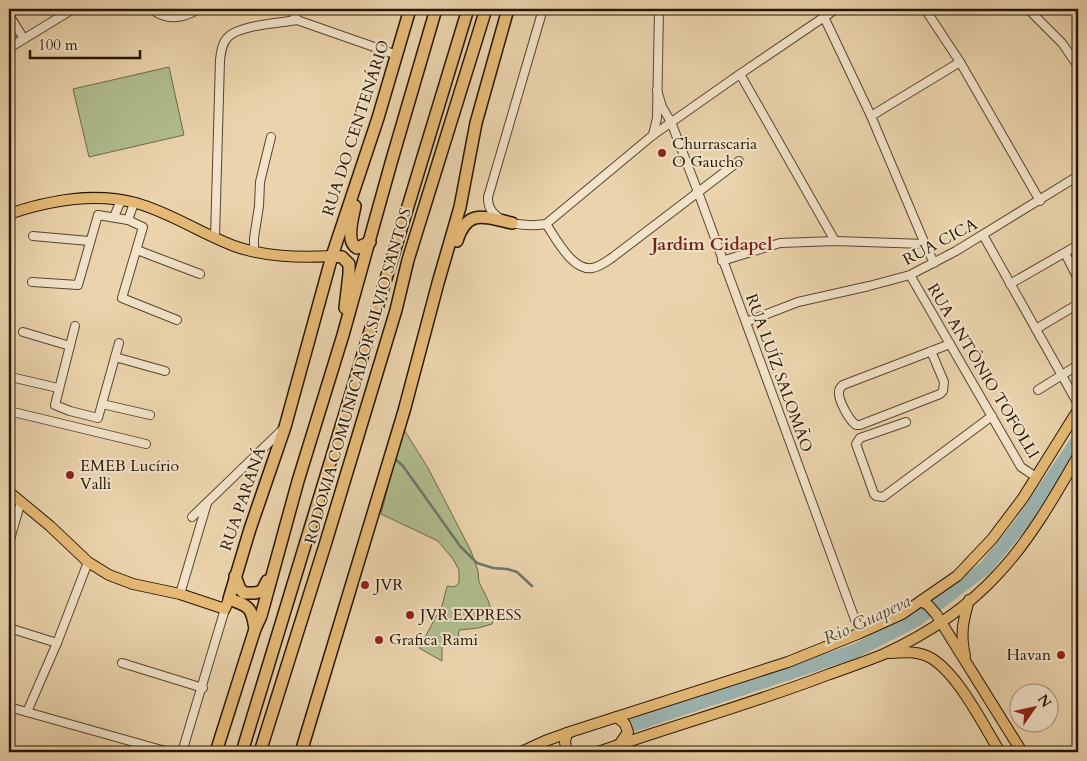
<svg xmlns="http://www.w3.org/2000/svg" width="1087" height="761" font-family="Cardo,serif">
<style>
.green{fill:#b1be8f;stroke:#6c6a48}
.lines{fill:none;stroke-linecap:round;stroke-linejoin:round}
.stream{stroke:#6d766c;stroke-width:2.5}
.river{stroke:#9cb6b4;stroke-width:14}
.minor-casing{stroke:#57462b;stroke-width:10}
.major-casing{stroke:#261600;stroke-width:12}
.highway-casing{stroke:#261600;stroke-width:14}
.minor{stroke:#f2e3ca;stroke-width:8}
.major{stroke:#e6ba76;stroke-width:10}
.highway{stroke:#e6ba76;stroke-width:11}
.poi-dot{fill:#8f2418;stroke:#f2e3ca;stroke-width:2}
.labels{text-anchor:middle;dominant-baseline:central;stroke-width:4;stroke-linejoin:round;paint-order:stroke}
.street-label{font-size:16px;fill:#261600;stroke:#f2e3ca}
.poi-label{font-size:16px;fill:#261600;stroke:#f2e3ca;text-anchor:start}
.neighbourhood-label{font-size:18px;font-weight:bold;fill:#7a1f14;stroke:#f2e3ca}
.water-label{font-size:18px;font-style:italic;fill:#4f4e3f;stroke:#f2e3ca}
</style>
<rect width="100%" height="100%" fill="#ebd4ad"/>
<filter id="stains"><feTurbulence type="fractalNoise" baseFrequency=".004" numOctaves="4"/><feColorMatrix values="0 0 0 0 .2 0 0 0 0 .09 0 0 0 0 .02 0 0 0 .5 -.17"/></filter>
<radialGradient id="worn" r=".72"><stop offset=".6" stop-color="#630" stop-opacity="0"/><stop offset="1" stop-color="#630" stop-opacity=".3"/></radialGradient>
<!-- green -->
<g class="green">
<polygon points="169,67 184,135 89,157 73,89"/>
<polygon points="403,428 428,468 471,551 478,571 479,582 488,600 494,618 492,624 478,628 459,630 458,638 442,644 442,661 419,648 442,606 447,586 454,587 459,583 459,570 453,559 438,541 381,514"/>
</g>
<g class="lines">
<!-- stream -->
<g class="stream">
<polyline points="393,457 403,466 460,546 477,563 493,568 507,569 517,572 532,586"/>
<polyline points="646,713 651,718"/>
</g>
<!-- river -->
<polyline class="river" points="632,725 855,651 916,620 985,568 1021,524 1078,440"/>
<!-- minor casing -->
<g class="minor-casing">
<g id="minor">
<path d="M151 9C167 21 182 19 199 9"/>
<polyline points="291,9 297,20 397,55"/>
<path d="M543 9 488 197C487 225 526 227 546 224L653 135 740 74 836 9"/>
<polyline points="925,9 960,62 1040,201"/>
<polyline points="1028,9 1062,43 1078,66"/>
<polyline points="9,15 24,39"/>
<polyline points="824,17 871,116 925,244 934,263"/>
<polyline points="9,48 73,9"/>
<polyline points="740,74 835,241"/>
<polyline points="657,90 662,107 671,122 698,192 860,633"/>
<polyline points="871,116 960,62"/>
<polyline points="653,135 657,118 659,9"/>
<polyline points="114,217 121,200"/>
<polyline points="128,220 134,203"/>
<path d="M546 224C556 238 572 271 592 268 600 267 607 261 613 257L739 161"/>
<polyline points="983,235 1078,404"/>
<polyline points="33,236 89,241"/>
<path d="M215 237 220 60C221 52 222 43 228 37 240 25 280 23 297 20"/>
<polyline points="137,250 200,274"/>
<polyline points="254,252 254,238 259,206 260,182 271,137"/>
<polyline points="1065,253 1078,279"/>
<polyline points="722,261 780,243 835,241 925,244"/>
<polyline points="910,275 1021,467 1036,477"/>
<polyline points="32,282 78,285 98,215 128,220 143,227 122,298 177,320"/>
<polyline points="1010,284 1078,245"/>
<polyline points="746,322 798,302 869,286 910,275 956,251 1078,176"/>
<polyline points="75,326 55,405 70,411 98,418 119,343"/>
<polyline points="1036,329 1078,304"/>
<polyline points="23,332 70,346"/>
<path d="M931 351 944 382 943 391 940 394 860 425H856C849 420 838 400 839 392 839 388 841 387 843 385L950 344"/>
<polyline points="115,357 165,371"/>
<polyline points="15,378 58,388"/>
<polyline points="1038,390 1078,365"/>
<polyline points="102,404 150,415"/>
<polyline points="9,411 146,444"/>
<polyline points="906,422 860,438 856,444 874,494 876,496 883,497 992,416"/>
<polyline points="192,517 282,430"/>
<polyline points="9,543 21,501"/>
<polyline points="180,594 207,503"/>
<polyline points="9,628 57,643"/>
<polyline points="122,663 203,688"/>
<polyline points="9,707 169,752"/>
<polyline points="27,712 57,643 88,562"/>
<polyline points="182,752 225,609"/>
</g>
</g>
<!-- major casing -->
<g class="major-casing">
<g id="major">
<path d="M9 214C50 200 93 192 136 203 172 213 203 235 237 247 267 257 301 258 332 256"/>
<polyline points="9,492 50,526 88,562 109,575 133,584 180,594 225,609 229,599"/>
<polyline points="921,601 928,605 936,614 1022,752"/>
<path d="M889 653C902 652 915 651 927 656 956 669 983 725 1000 752"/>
<path d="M965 656C960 634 963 621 969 600"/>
<polyline points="617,717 625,724 628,732 619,745"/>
<polyline points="567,733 565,742 567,752"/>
<polyline points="521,752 545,741 573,731 788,662 860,633 902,614 957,576 992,539 1023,498 1078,410"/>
<path d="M598 752C674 725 752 704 827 675 846 668 865 662 884 654 925 635 967 608 998 574 1030 540 1055 496 1078 456"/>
</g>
</g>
<!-- highway casing -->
<g class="highway-casing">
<g id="highway">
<path d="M355 206C353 217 345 242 357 248L370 242"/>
<path d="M457 241C467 208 485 217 512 223"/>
<polyline points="332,256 342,257 349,264 349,274 345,308"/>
<polyline points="235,576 240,589 244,593 255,593 262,591 267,581"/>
<path d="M255 629C252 607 249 606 229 599L250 529 285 427 332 256 378 118 410 9"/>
<polyline points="216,752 255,629 261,616 298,481 343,335 391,163 436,9"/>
<polyline points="242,752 468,9"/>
<polyline points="260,752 325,545 396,310 408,260 486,9"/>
<polyline points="301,752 404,411 438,283 460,207 476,123 508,9"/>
</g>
</g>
<!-- minor -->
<use href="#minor" class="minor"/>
<!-- major -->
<use href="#major" class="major"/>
<!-- highway -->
<use href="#highway" class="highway"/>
</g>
<!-- markers -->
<g class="poi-dot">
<circle cx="662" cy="153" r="5"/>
<circle cx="70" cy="475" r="5"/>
<circle cx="365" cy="585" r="5"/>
<circle cx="410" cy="615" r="5"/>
<circle cx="379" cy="640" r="5"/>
<circle cx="1061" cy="655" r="5"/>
</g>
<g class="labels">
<!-- street labels -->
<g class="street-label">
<text transform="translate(356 128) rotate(-72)">RUA DO CENTENÁRIO</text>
<text transform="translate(940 242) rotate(-28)">RUA CICA</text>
<text transform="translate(983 371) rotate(59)">RUA ANTÔNIO TOFOLLI</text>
<text transform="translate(779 373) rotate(70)">RUA LUÍZ SALOMÃO</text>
<text transform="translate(358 376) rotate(-74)">RODOVIA COMUNICADOR SILVIO SANTOS</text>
<text transform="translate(243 499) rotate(-71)">RUA PARANÁ</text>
</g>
<!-- poi labels -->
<g class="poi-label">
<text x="672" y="144">Churrascaria<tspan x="672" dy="18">O Gaucho</tspan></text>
<text x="80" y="466">EMEB Lucírio<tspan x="80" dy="18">Valli</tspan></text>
<text x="375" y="585">JVR</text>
<text x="420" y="615">JVR EXPRESS</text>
<text x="389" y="640">Grafica Rami</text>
<text x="1051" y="655" text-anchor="end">Havan</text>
</g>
<!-- neighbourhood labels -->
<g class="neighbourhood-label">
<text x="712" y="244">Jardim Cidapel</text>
</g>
<!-- water labels -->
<g class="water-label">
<text transform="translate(867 620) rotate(-25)">Rio Guapeva</text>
</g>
</g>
<!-- margin -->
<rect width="1087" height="761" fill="none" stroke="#ebd4ad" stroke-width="30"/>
<rect x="10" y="10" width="1067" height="741" fill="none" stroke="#261600" stroke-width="2.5"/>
<rect x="15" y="15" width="1057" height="731" fill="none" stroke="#261600"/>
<!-- north arrow -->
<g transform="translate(1034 708) rotate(56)"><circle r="24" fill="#f2e3ca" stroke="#a09179"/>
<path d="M0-4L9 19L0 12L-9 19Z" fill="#8f2418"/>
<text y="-8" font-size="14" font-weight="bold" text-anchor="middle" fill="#261600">N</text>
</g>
<!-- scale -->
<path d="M30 50v8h110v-8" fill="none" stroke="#261600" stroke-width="2.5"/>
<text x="38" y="50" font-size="15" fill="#261600" stroke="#f2e3ca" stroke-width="4" paint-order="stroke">100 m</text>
<rect width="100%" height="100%" filter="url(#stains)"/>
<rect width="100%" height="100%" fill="url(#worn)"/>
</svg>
